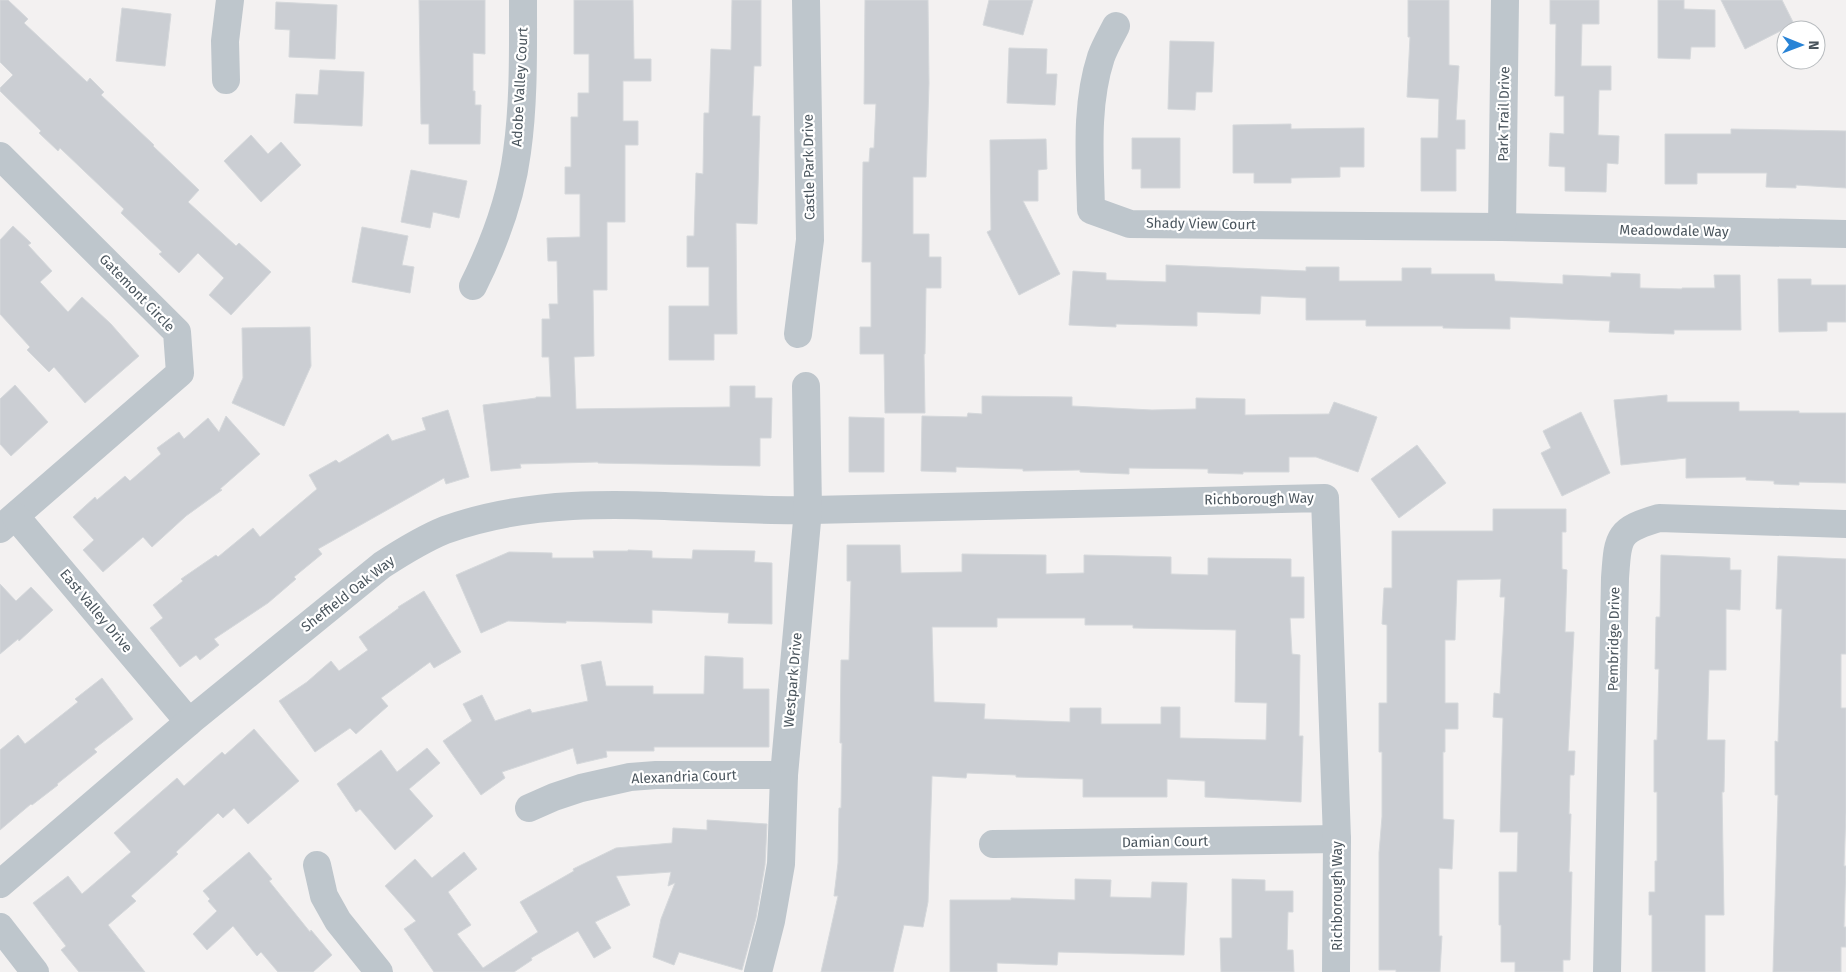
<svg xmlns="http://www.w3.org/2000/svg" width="1846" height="972" font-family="'Fira Sans',sans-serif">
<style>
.building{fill:#cbced3;stroke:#d5d8db;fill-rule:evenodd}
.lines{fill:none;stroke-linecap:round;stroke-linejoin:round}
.minor{stroke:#bec6cc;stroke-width:28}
.labels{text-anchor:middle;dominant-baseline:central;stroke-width:4.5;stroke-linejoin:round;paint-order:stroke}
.street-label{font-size:14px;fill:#4a555d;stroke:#fff}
</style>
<rect width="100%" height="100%" fill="#f3f1f1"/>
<!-- building -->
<g class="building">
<polygon points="0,0 8,0 28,19 24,23 87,82 90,78 104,92 101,95 154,145 153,146 199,190 188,202 236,246 239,243 271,272 231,315 209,295 224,278 198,253 179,273 159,254 162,252 121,213 124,209 60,148 58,151 39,133 41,131 0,91 0,88 13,75 0,62"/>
<polygon points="419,0 485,0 485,54 473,53 473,91 475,91 475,105 481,105 480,144 429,144 429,124 421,124"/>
<polygon points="574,0 633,0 634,59 651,59 651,81 623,81 623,121 638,121 638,145 625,145 625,222 607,222 607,290 593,290 594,356 574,357 576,409 730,407 730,386 755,386 755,398 772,398 771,438 760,438 760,466 598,463 598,462 520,464 521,468 491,471 483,405 536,398 536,397 551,397 549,357 542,357 542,319 550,319 549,304 558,304 557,261 548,261 547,238 580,237 580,194 565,194 565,167 571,167 571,117 578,117 578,93 589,93 589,54 574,54"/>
<polygon points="732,0 761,0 761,66 754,66 752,116 760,116 757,224 736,223 737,334 714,334 714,360 669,360 669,306 709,306 709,267 687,267 687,236 694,236 696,173 703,174 704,113 709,113 711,49 731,50"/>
<polygon points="865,0 928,0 929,83 926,177 913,177 913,234 929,234 929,257 941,257 941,288 926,288 925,354 924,354 925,413 885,413 884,354 860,354 860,327 871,327 871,262 862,262 863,162 869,162 870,148 874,148 876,104 864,104"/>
<polygon points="989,0 1033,0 1023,35 983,25"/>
<polygon points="1408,0 1449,0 1449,65 1459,66 1456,120 1465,120 1465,149 1456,149 1456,191 1421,191 1421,138 1438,138 1439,99 1407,97 1410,37 1408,37"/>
<polygon points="1550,0 1599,0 1599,24 1582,24 1581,66 1611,66 1611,90 1599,90 1598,135 1619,136 1618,164 1607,163 1606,192 1565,191 1565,167 1549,166 1550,133 1564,134 1564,96 1555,96 1556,24 1550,24"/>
<polygon points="1658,0 1684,0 1684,9 1715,10 1715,47 1691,47 1690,59 1658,58"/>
<polygon points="1721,0 1782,0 1794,24 1745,49"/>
<polygon points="276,2 337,5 335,59 289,57 290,30 275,29"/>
<polygon points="122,8 171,14 165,66 116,61"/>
<polygon points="1170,41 1214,42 1212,92 1196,92 1195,110 1168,109"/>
<polygon points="1009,48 1047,49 1046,74 1057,74 1055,105 1007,103"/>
<polygon points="320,70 364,72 362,126 294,123 296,94 318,95"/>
<polygon points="1291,124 1291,129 1364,128 1364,167 1340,167 1340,177 1291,178 1291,183 1254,183 1254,173 1233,173 1233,125"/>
<polygon points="1731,129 1846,131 1846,188 1796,185 1796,188 1766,187 1767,173 1697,173 1697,184 1665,184 1665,134 1731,134"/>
<polygon points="251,135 268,154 281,142 301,165 261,202 224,161"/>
<polygon points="1132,138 1180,138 1180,188 1141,188 1141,169 1132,169"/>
<polygon points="1046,139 1047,169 1038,170 1038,201 1023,201 1060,274 1019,295 987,232 991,230 990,140"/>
<polygon points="411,170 467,181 459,218 433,212 430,228 401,222"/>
<polygon points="13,226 31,243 28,245 52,271 40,282 68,312 82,297 111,324 139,356 85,403 54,367 49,372 27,350 30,347 0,314 0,240"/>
<polygon points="362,227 408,236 402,265 414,267 410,293 352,282"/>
<polygon points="1166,265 1306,271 1306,267 1339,267 1339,281 1402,281 1402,268 1431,268 1431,274 1494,274 1495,281 1563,284 1563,275 1611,277 1611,273 1640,274 1640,288 1682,289 1682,288 1715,288 1714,275 1740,275 1741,330 1674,330 1674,334 1609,332 1610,321 1510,317 1510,329 1443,328 1443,326 1366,326 1366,320 1306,320 1306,298 1261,296 1260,314 1197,312 1197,326 1116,324 1116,327 1069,325 1073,271 1106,273 1106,280 1166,282"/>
<polygon points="1778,279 1811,279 1811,285 1846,285 1846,322 1827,322 1827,331 1779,332"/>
<polygon points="310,327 311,366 284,426 232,403 243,378 242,328"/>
<polygon points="15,385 48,422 11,456 0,444 0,399"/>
<polygon points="1667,395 1667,402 1739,402 1739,411 1799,411 1799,413 1846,413 1846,483 1799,482 1799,485 1774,484 1774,481 1746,480 1746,477 1686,478 1686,458 1621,465 1614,400"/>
<polygon points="982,396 1072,397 1072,406 1152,410 1196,409 1196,398 1245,399 1245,415 1329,414 1334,402 1377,417 1358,472 1316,457 1289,457 1289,472 1243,472 1243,474 1208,473 1208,469 1129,468 1129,474 1080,472 1080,470 1023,471 1023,469 956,467 956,472 921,471 922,416 967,417 968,413 982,414"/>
<polygon points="448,410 469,477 446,484 444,478 318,549 322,554 294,577 296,579 268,603 214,639 219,645 200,660 196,655 180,667 150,628 163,618 153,605 183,581 181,579 216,555 218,557 253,528 260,537 317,489 309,475 336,460 339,463 388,434 392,441 426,430 422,418"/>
<polygon points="1581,412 1610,473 1562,496 1541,453 1551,448 1543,431"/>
<polygon points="226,416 260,454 220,489 222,490 186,516 152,547 143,537 103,572 83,550 94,540 73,517 95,497 97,500 125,476 130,481 161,454 157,448 179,432 184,439 208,418 219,432"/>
<polygon points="849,417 884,418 884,472 849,472"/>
<polygon points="1417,445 1446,483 1399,518 1371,479"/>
<polygon points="1493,509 1566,509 1566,532 1562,532 1562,569 1567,570 1565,632 1574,632 1568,751 1575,751 1574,775 1570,775 1569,814 1571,814 1569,872 1572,872 1570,960 1563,960 1563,972 1515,972 1515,962 1501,962 1501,925 1499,925 1499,872 1517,872 1518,832 1500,832 1503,718 1493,717 1494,693 1500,694 1505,597 1500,597 1501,579 1457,580 1455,640 1445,640 1445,703 1458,703 1458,729 1445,729 1445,752 1443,752 1443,819 1454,820 1452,869 1439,868 1439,936 1442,936 1440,972 1396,972 1396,970 1379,970 1379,853 1382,817 1382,752 1379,752 1379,703 1387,703 1387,625 1382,624 1384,588 1392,588 1392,531 1493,531"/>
<path d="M847 545H900L901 573 962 572V554L1046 555V574L1084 573V555L1171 557V574L1208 575V558L1291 559V577H1304V618H1290L1292 654 1300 655 1299 736H1303L1301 802 1205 797V781L1167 779V797H1083V779L1016 777V775L967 773 966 778 932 776 928 902 923 927 904 925 893 972H821L838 896H834L838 863 839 808H841L842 743H840L841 660H849L851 581H847ZM997 618H1085V625H1133V628L1236 630 1235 702 1267 703 1266 740 1180 738V707H1161V724H1101V708H1070V722L984 719 985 704 934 702 932 627H997Z"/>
<polygon points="628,550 652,551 652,558 692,559 693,550 755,551 754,562 772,563 772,624 728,623 729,613 652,610 652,623 566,621 566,623 508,621 481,633 456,575 509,552 552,553 552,558 594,558 593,551 628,551"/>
<polygon points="1661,555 1730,558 1730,570 1741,570 1740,610 1726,609 1726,670 1709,670 1707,740 1725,740 1724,792 1722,792 1724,915 1705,915 1705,972 1652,972 1652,915 1649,915 1649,892 1655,892 1655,861 1657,861 1657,792 1654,792 1654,740 1657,740 1659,669 1655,669 1656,617 1660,617"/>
<polygon points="1778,556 1846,559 1846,654 1841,654 1841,708 1846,708 1846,812 1844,866 1846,866 1844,927 1846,927 1846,947 1841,947 1841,972 1773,972 1778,795 1775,795 1775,741 1778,742 1782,609 1776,609"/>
<polygon points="0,584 16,601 31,587 53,610 19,641 18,639 0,654"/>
<polygon points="424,591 461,652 434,668 430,662 381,698 388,706 356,734 350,728 315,752 279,701 307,682 331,661 339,671 368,650 359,637 399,608 398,607"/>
<polygon points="705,656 743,658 743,689 769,689 769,747 654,747 654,751 606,751 607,757 577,764 573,748 502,772 505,778 481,795 443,741 472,721 463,704 482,695 495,721 530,709 532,713 588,701 581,665 601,661 606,686 653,686 653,694 704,694"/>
<polygon points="102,678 133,719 94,749 97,752 57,784 58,785 32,805 31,804 0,830 0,750 18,735 25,744 78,702 75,699"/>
<polygon points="254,729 299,781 248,824 234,808 223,818 218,813 176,852 178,854 131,896 136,901 108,925 145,972 79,972 61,950 66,946 33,903 68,876 82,894 131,852 114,833 177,778 184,786 222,752 225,755"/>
<polygon points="427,748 440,763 409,789 433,816 395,850 360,809 356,812 337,784 381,750 397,772"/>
<polygon points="707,820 767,824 765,865 756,918 742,970 679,952 674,965 653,957 661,919 675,883 668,886 671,872 616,876 630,905 595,922 611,948 594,958 578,931 531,958 532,960 514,972 434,972 404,929 416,921 385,886 415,859 432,878 464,852 477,869 448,892 471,925 457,934 483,968 538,932 520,902 574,871 573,869 616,848 672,843 673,828 707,830"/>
<polygon points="249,852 272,879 269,881 310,932 311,930 332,955 313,972 278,972 261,952 257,956 233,926 207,950 193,934 217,911 208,901 210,899 203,891"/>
<polygon points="1075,879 1111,880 1110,897 1151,898 1152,882 1187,883 1184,955 1058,952 1057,965 997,963 997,972 950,972 950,900 1011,900 1011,898 1075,900"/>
<polygon points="1232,879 1265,880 1265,891 1293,891 1293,912 1288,912 1287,950 1293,950 1294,972 1221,972 1220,938 1232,938"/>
</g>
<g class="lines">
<!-- minor -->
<g class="minor">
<path d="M1116 26C1111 36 1105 46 1101 57 1085 106 1090 159 1091 210L1130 224 1502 227 1846 234"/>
<polyline points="226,80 225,41 230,0"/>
<polyline points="0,156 177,332 180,373 0,529"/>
<polyline points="1502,227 1505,0"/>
<path d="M473 286C494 244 511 199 517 152 524 102 523 51 523 0"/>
<polyline points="798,334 810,240 806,0"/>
<polyline points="16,517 189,722"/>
<polyline points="529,808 554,797 581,788 630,777 656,775 784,775"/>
<polyline points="993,844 1337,839"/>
<polyline points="317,865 324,896 338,921 379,972"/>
<path d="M0 884 189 722 382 565C402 552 423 539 445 530 563 487 690 513 812 510 983 507 1154 502 1325 498L1337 839 1336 972"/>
<polyline points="0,927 35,972"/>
<polyline points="758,972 771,921 781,864 784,775 808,510 806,386"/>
<path d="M1607 972 1615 578C1618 537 1617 530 1659 518L1846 524"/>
</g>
</g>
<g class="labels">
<!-- street labels -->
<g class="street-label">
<text transform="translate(520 87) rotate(-87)">Adobe Valley Court</text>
<text transform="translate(1504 114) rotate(-89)">Park Trail Drive</text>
<text transform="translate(809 167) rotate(-91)">Castle Park Drive</text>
<text transform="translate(1201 224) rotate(1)">Shady View Court</text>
<text transform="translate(1674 231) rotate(1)">Meadowdale Way</text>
<text transform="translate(137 293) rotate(46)">Gatemont Circle</text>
<text transform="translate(1259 499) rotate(-1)">Richborough Way</text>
<text transform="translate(348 594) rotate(-38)">Sheffield Oak Way</text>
<text transform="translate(96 611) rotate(50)">East Valley Drive</text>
<text transform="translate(1614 639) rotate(-89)">Pembridge Drive</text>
<text transform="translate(793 680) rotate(-85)">Westpark Drive</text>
<text transform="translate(684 777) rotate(-2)">Alexandria Court</text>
<text transform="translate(1165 842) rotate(-1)">Damian Court</text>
<text transform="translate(1337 896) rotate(-90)">Richborough Way</text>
</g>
</g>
<!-- north arrow -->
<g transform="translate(1801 45) rotate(91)"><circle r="24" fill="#ffffff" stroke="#b7bbbe"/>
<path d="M0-4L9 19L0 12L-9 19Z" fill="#2883d6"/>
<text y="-8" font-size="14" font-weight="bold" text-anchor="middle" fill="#4a555d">N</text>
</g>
</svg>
